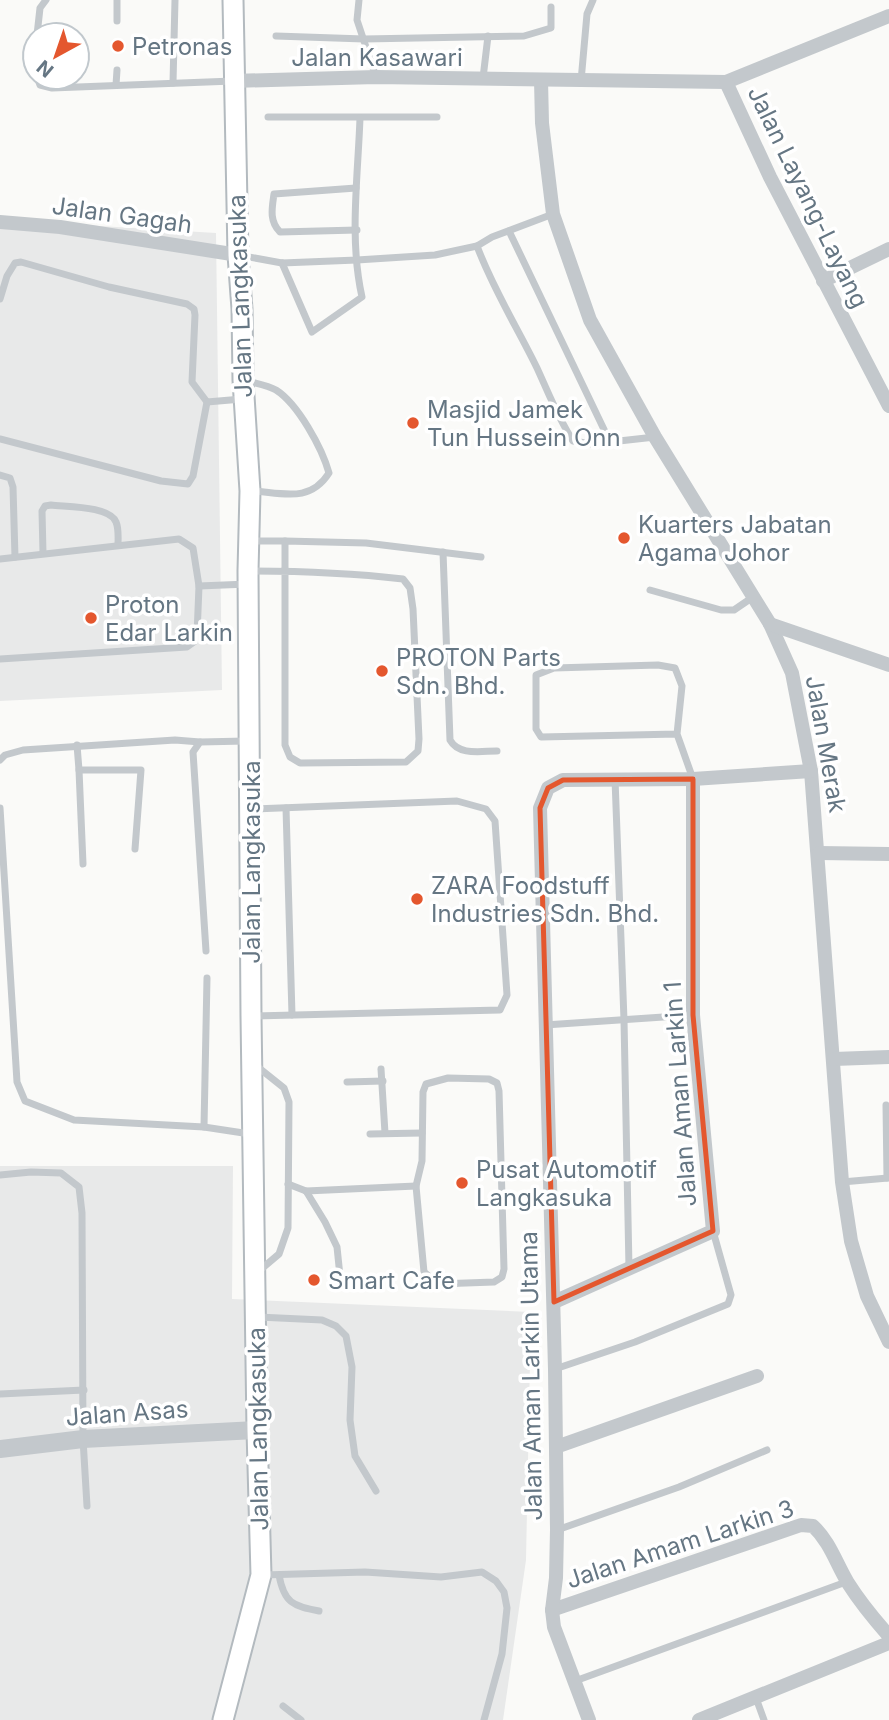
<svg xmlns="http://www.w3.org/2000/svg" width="889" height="1720" font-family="Inter,sans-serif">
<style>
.built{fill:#e8e9e9}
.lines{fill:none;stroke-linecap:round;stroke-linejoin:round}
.secondary-casing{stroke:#b3babf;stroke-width:23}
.service{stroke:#c3c8cc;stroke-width:7}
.minor{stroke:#c3c8cc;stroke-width:14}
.tertiary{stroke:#c3c8cc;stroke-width:18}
.secondary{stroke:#fff;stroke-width:19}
.marked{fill:none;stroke:#e4572e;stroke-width:5;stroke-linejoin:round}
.poi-dot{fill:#e4572e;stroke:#fff;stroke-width:2.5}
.labels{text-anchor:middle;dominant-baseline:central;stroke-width:7;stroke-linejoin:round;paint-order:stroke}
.poi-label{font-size:24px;fill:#657683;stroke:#fff;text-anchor:start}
.street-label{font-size:24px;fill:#657683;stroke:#fff}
</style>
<rect width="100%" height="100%" fill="#fafaf8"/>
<!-- built -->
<g class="built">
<polygon points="0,220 216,233 222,690 0,701"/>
<polygon points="0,1166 233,1166 232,1299 531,1312 526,1560 503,1720 0,1720"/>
</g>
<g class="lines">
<!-- secondary casing -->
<g class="secondary-casing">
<polyline id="secondary" points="223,1720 261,1575 257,1430 251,1016 248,571 250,491 243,380 242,309 238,255 233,0"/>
</g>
<!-- service -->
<g class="service">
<polyline points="117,0 117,21"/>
<polyline points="359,0 357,20 376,77"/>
<polyline points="37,35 40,8 46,0"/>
<polyline points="276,36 364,39 524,36 551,28 551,7"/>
<polyline points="35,61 35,71"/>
<polyline points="37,77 40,85 52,88 233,81"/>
<polyline points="483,78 488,36"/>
<polyline points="581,81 587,14 593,0"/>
<polyline points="173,83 175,0"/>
<polyline points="116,85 117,70"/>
<polyline points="268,117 437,117"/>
<path d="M356 188 274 194C272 208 269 221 280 232L357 230"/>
<path d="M553 214 492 237 477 246C493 289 517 327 537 368 549 394 557 416 573 441L592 444 655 437"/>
<polyline points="509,231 610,442"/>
<polyline points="238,255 282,263 357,260 435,255 477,246"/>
<path d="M282 263 312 332 362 297C349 239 358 176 360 118"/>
<polyline points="0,299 7,276 15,263 21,262 109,287 187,304 194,309 195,315 192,382 207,402 242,399"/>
<path d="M244 380C253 383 267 385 276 390 298 404 322 448 329 473 310 503 283 493 253 491"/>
<polyline points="0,439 161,481 188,484 193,476 207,402"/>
<polyline points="0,475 10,478 13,487 15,557"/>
<polyline points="250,541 285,541"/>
<path d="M443 552 450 740C459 756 481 751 497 751"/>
<path d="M43 553 42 511 45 506 51 505C66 507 110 506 116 522 119 529 118 538 118 545"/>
<polyline points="0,559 179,539 193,548 199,586 197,635 194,642 187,647 0,659"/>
<path d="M248 571C300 571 351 573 403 579L410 588 413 609 419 739 418 751 406 762 300 763 290 757 285 745V541L366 543 481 557"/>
<polyline points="199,586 248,584"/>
<polyline points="650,590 721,610 734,610 753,597"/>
<polyline points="677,734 682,686 675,668 658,665 554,668 536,675 536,729 541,737 677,734 693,779"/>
<polyline points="77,745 79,770 141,770 135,849"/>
<polyline points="0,760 5,755 23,750 175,740 200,742"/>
<polyline points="79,770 83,864"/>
<polyline points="615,779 624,1020 629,1268"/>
<polyline points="0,808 17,1082 25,1101 74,1120 204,1127 250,1134"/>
<polyline points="286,808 292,1015"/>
<polyline points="251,809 457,801 486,809 495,821 507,995 500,1010 252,1016"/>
<polyline points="206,951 193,752 200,742 246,741"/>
<polyline points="545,1025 693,1015"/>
<polyline points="254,1064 284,1088 289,1102 288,1228 279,1254 259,1271"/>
<polyline points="381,1069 385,1133"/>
<polygon points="448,1078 489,1079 497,1083 499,1091 504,1269 502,1277 494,1282 438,1284 424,1272 416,1186 422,1161 423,1092 426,1084"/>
<polyline points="347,1082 383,1081"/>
<polyline points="886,1105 887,1178"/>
<polyline points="204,1127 207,978"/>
<polyline points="370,1134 422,1133"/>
<polyline points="0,1175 31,1172 61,1173 79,1187 82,1213 83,1439 87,1506"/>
<polyline points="842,1182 888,1178"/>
<polyline points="288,1184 306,1191 325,1222 337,1247 340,1276"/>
<polyline points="306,1191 416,1186"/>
<polyline points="258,1317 322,1320 336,1326 346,1336 352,1367 350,1420 355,1456 376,1491"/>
<polyline points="555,1369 635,1342 728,1304 731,1295 713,1231"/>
<polyline points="0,1394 84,1390"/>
<polyline points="557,1530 679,1487 767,1450"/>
<polyline points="263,1575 365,1572 441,1577 482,1572 496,1581 504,1592 507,1608 502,1654 484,1720"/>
<path d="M279 1575C284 1603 293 1606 319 1611"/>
<polyline points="575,1681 846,1582"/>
<polyline points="756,1698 764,1720"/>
<polyline points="283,1706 301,1720"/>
</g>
<!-- minor -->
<g class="minor">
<polyline points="541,80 542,123 553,214 590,320 655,437 770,624 792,673 811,771 842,1182 851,1241 867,1296 889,1342"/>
<polyline points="233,81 376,77 726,82 889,16"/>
<polyline points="726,82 770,177 889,406"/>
<polyline points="0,222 60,227 238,255"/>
<polyline points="823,281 889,249"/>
<polyline points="770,624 889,665"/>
<polyline points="819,853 889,854"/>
<polyline points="834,1059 889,1057"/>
<polyline points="554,1302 713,1231 693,1015 693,779"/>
<polyline points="556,1447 757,1376"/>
<path d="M552 1610 801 1525 813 1526C830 1542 836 1563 848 1583 860 1602 874 1619 889 1636"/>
<polyline points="589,1720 554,1627 552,1610 556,1578 557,1530 555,1369 540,808 548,788 563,780 693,779 811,771"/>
<polyline points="699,1720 889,1643"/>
</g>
<!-- tertiary -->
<polyline class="tertiary" points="0,1449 83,1439 257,1430"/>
<!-- secondary -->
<use href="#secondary" class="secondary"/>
</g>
<!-- marked area -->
<path class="marked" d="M693 779V1015L713 1231 554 1302 540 808 548 788 563 780Z"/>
<!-- markers -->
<g class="poi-dot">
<circle cx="118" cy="46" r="7"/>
<circle cx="413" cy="423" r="7"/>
<circle cx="624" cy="538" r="7"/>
<circle cx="91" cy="618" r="7"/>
<circle cx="382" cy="671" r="7"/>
<circle cx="417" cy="899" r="7"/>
<circle cx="462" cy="1183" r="7"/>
<circle cx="314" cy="1280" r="7"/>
</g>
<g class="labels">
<!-- poi labels -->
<g class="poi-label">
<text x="132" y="46">Petronas</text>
<text x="427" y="409">Masjid Jamek<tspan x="427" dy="28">Tun Hussein Onn</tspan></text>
<text x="638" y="524">Kuarters Jabatan<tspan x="638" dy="28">Agama Johor</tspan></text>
<text x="105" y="604">Proton<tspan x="105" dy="28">Edar Larkin</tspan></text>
<text x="396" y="657">PROTON Parts<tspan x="396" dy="28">Sdn. Bhd.</tspan></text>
<text x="431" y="885">ZARA Foodstuff<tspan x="431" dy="28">Industries Sdn. Bhd.</tspan></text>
<text x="476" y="1169">Pusat Automotif<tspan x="476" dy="28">Langkasuka</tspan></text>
<text x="328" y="1280">Smart Cafe</text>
</g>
<!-- street labels -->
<g class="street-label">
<text x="377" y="57">Jalan Kasawari</text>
<text transform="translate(808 197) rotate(64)">Jalan Layang-Layang</text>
<text transform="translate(122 215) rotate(8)">Jalan Gagah</text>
<text transform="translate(240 296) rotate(-92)">Jalan Langkasuka</text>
<text transform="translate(826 744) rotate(80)">Jalan Merak</text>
<text transform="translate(251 862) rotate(-90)">Jalan Langkasuka</text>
<text transform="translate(680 1094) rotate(-94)">Jalan Aman Larkin 1</text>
<text transform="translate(531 1376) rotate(-91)">Jalan Aman Larkin Utama</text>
<text transform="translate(127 1413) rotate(-4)">Jalan Asas</text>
<text transform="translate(258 1429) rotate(-91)">Jalan Langkasuka</text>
<text transform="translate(680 1544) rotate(-18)">Jalan Amam Larkin 3</text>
</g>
</g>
<!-- north arrow -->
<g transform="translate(56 56) rotate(220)"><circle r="33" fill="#ffffff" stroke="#c1c8cd" stroke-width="2"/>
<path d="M0-5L12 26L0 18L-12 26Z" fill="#e4572e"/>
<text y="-10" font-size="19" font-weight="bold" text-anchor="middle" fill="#657683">N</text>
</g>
</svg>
